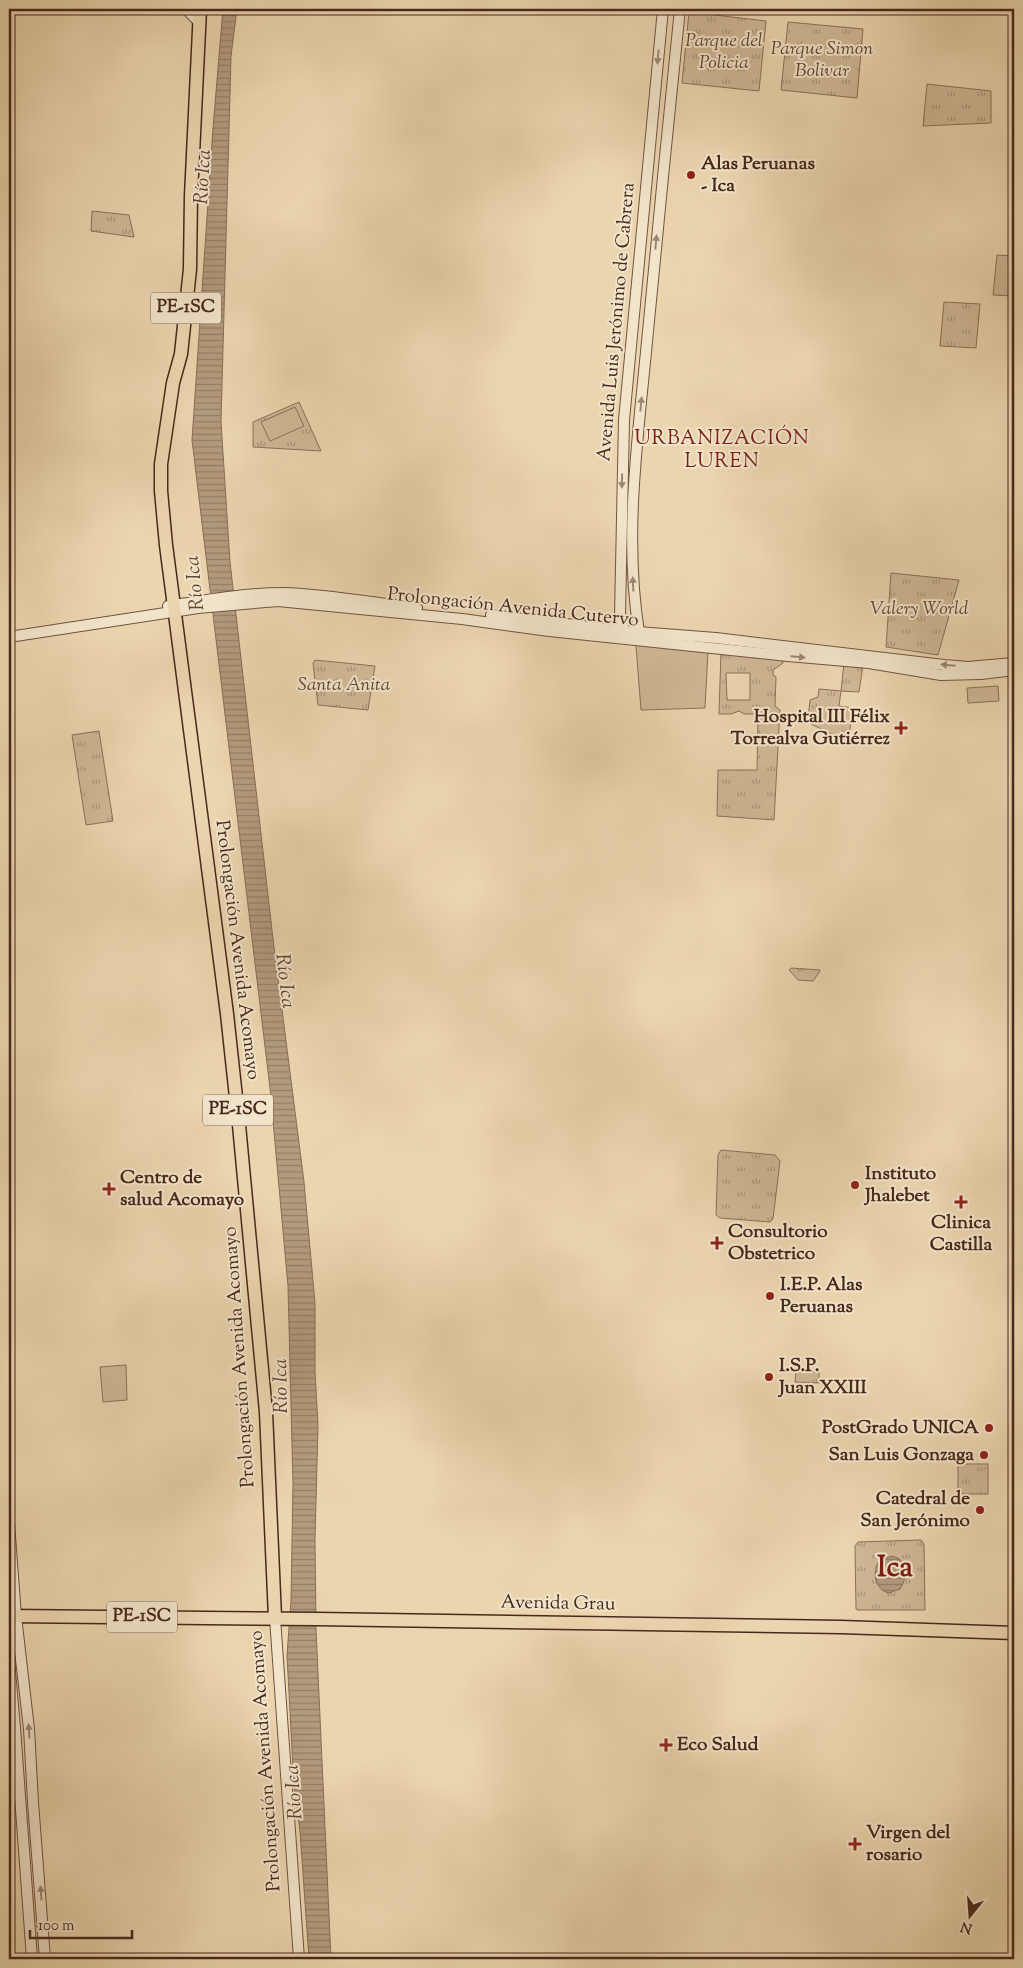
<svg xmlns="http://www.w3.org/2000/svg" width="1023" height="1968" font-family="'Sorts Mill Goudy',serif">
<style>
.grass{fill:url(#grass-tufts);stroke:#8b7058;fill-rule:evenodd}
.pitch{fill:#cfb896;stroke:#8b7058}
.water{fill:url(#water-rules);stroke:#886d56}
.lines{fill:none;stroke-linecap:round;stroke-linejoin:round}
.minor-casing{stroke:#705440;stroke-width:12}
.major-casing{stroke:#47291b;stroke-width:15}
.minor{stroke:#f2e4cb;stroke-width:10}
.major{stroke:#ebd5af;stroke-width:12}
.oneway{fill:#9c8673}
.poi-dot{fill:#8f2418;stroke:#f2e4cb;stroke-width:2}
.labels{text-anchor:middle;dominant-baseline:central;stroke-width:4;stroke-linejoin:round;paint-order:stroke}
.shield{fill:#f2e4cb;stroke:#7a6150;stroke-width:1}
.shield-label{font-size:18px;font-weight:bold;fill:#47291b}
.park-label{font-size:19px;font-style:italic;fill:#624634;stroke:#f2e4cb}
.poi-label{font-size:19px;font-weight:bold;fill:#47291b;stroke:#f2e4cb;text-anchor:start}
.street-label{font-size:19px;fill:#47291b;stroke:#f2e4cb}
.water-label{font-size:20px;font-style:italic;fill:#624634;stroke:#f2e4cb}
.neighbourhood-label{font-size:20px;letter-spacing:1px;fill:#7a1f14;stroke:#f2e4cb}
.town-label{font-size:29px;font-weight:bold;fill:#7a1f14;stroke:#f2e4cb}
</style>
<defs>
<pattern id="grass-tufts" width="24" height="20" patternUnits="userSpaceOnUse" patternTransform="scale(1.25)"><rect width="24" height="20" fill="#cfb896"/><path d="M3 7l-1-3M5 7V3M7 7l1-3M15 17l-1-3M17 17v-4M19 17l1-3" fill="none" stroke="#aa967a"/></pattern>
<pattern id="water-rules" width="6" height="5" patternUnits="userSpaceOnUse" patternTransform="scale(1.25)"><rect width="6" height="5" fill="#b39b7d"/><path d="M0 2.5h6" fill="none" stroke="#937e66"/></pattern>
</defs>
<rect width="100%" height="100%" fill="#ebd5af"/>
<filter id="stains"><feTurbulence type="fractalNoise" baseFrequency=".004" numOctaves="4"/><feColorMatrix values="0 0 0 0 .2 0 0 0 0 .09 0 0 0 0 .02 0 0 0 .5 -.17"/></filter>
<radialGradient id="worn" r=".72"><stop offset=".6" stop-color="#630" stop-opacity="0"/><stop offset="1" stop-color="#630" stop-opacity=".3"/></radialGradient>
<!-- grass -->
<g class="grass">
<polygon points="689,12 766,21 759,91 682,83"/>
<polygon points="788,22 863,29 857,98 781,90"/>
<polygon points="927,84 991,91 991,123 923,126"/>
<polygon points="92,211 129,215 134,237 91,231"/>
<polygon points="944,302 980,304 976,348 940,346"/>
<polygon points="299,402 321,451 253,447 253,422"/>
<polygon points="891,573 959,580 938,655 886,647"/>
<path d="M721 651 783 659V663L773 670V675L776 677 775 706 780 710 774 820 717 816 718 770H757L758 714H744L739 711 731 714H719ZM726 673H750V700H727Z"/>
<polygon points="315,660 375,666 368,710 318,705 313,663"/>
<polygon points="844,663 863,665 859,692 841,691 839,706 853,708 848,742 811,724 818,719 814,713 802,720 803,715 809,710 810,700 818,697 819,689 841,691"/>
<polygon points="99,731 113,821 86,825 72,735"/>
<polygon points="791,968 820,970 820,971 813,981 798,980 789,970"/>
<polygon points="721,1150 775,1155 780,1161 773,1219 770,1222 720,1218 716,1215 718,1155"/>
<polygon points="796,1371 819,1372 819,1383 795,1382"/>
<rect x="958" y="1464" width="30" height="30"/>
<polygon points="921,1540 924,1544 925,1610 858,1610 856,1609 855,1546 858,1542"/>
</g>
<!-- pitch -->
<g class="pitch">
<polygon points="997,255 1014,256 1012,296 993,295"/>
<polygon points="295,407 304,426 270,441 261,422"/>
<polygon points="641,640 708,651 705,708 641,710 636,646"/>
<polygon points="998,686 999,701 968,703 967,688"/>
<polygon points="126,1365 127,1400 103,1402 100,1367"/>
</g>
<!-- water -->
<g class="water">
<polygon points="223,9 237,9 231,56 221,422 230,562 273,939 304,1182 315,1303 315,1371 318,1426 315,1539 316,1629 331,1959 309,1959 300,1831 294,1787 287,1655 291,1601 293,1484 288,1286 270,1088 192,440 213,128"/>
<path d="M892 1556C909 1560 908 1576 900 1589L889 1593C875 1590 871 1571 880 1560Z"/>
</g>
<g class="lines">
<!-- minor casing -->
<g class="minor-casing">
<g id="minor">
<polyline points="186,9 199,22"/>
<path d="M168 606C206 600 244 593 283 593 325 594 374 603 417 608"/>
<polyline points="491,615 625,631 716,638 944,665 968,667 1014,663"/>
<path d="M639 632C624 539 637 445 646 352 657 238 668 123 680 9"/>
<polyline points="626,635 620,616 624,420 663,9"/>
<polyline points="9,637 198,608 278,601 462,619 549,631 788,656 869,663 941,675 981,674 1014,670"/>
<polyline points="9,1523 16,1616 29,1729 33,1802 45,1959"/>
<polyline points="275,1618 299,1959"/>
<polyline points="9,1660 15,1728 32,1959"/>
</g>
</g>
<!-- major casing -->
<g class="major-casing">
<g id="major">
<polyline points="200,9 191,196 190,269 181,354 173,383 161,464 161,491 166,545 227,1014 239,1125 266,1412 275,1618"/>
<polyline points="9,1616 317,1619 841,1627 1014,1633"/>
</g>
</g>
<!-- minor -->
<use href="#minor" class="minor"/>
<!-- major -->
<use href="#major" class="major"/>
</g>
<!-- one-way arrows -->
<defs><path id="oneway-solid" d="M-6-.8H1V-3.2L6.5 0L1 3.2V.8H-6Z" transform="scale(1.25)"/></defs>
<g class="oneway">
<use href="#oneway-solid" transform="translate(658 57) rotate(95)"/>
<use href="#oneway-solid" transform="translate(656 242) rotate(-85)"/>
<use href="#oneway-solid" transform="translate(641 404) rotate(-85)"/>
<use href="#oneway-solid" transform="translate(622 481) rotate(91)"/>
<use href="#oneway-solid" transform="translate(633 584) rotate(-93)"/>
<use href="#oneway-solid" transform="translate(798 657) rotate(5)"/>
<use href="#oneway-solid" transform="translate(948 665) rotate(-175)"/>
<use href="#oneway-solid" transform="translate(29 1731) rotate(-94)"/>
<use href="#oneway-solid" transform="translate(41 1893) rotate(-94)"/>
</g>
<!-- markers -->
<g class="poi-dot">
<circle cx="691" cy="175" r="5"/>
<path d="M898.5 720.5h5v5h5v5h-5v5h-5v-5h-5v-5h5z"/>
<circle cx="855" cy="1185" r="5"/>
<path d="M106.5 1181.5h5v5h5v5h-5v5h-5v-5h-5v-5h5z"/>
<path d="M958.5 1194.5h5v5h5v5h-5v5h-5v-5h-5v-5h5z"/>
<path d="M714.5 1235.5h5v5h5v5h-5v5h-5v-5h-5v-5h5z"/>
<circle cx="770" cy="1296" r="5"/>
<circle cx="769" cy="1377" r="5"/>
<circle cx="989" cy="1428" r="5"/>
<circle cx="984" cy="1455" r="5"/>
<circle cx="980" cy="1510" r="5"/>
<path d="M663.5 1737.5h5v5h5v5h-5v5h-5v-5h-5v-5h5z"/>
<path d="M852.5 1836.5h5v5h5v5h-5v5h-5v-5h-5v-5h5z"/>
</g>
<g class="labels">
<!-- shield labels -->
<g class="shield">
<rect x="151" y="292.5" width="70" height="31" rx="4"/>
<rect x="203" y="1094.5" width="70" height="31" rx="4"/>
<rect x="107" y="1601.5" width="70" height="31" rx="4"/>
</g>
<g class="shield-label">
<text x="186" y="308">PE-1SC</text>
<text x="238" y="1110">PE-1SC</text>
<text x="142" y="1617">PE-1SC</text>
</g>
<!-- park labels -->
<g class="park-label">
<text x="724" y="41">Parque del<tspan x="724" dy="22">Policia</tspan></text>
<text x="822" y="49">Parque Simon<tspan x="822" dy="22">Bolivar</tspan></text>
<text x="919" y="609">Valery World</text>
<text x="344" y="685">Santa Anita</text>
</g>
<!-- poi labels -->
<g class="poi-label">
<text x="701" y="164">Alas Peruanas<tspan x="701" dy="22">- Ica</tspan></text>
<text x="890" y="717" text-anchor="end">Hospital III Félix<tspan x="890" dy="22">Torrealva Gutiérrez</tspan></text>
<text x="865" y="1174">Instituto<tspan x="865" dy="22">Jhalebet</tspan></text>
<text x="120" y="1178">Centro de<tspan x="120" dy="22">salud Acomayo</tspan></text>
<text x="961" y="1223" text-anchor="middle">Clinica<tspan x="961" dy="22">Castilla</tspan></text>
<text x="728" y="1232">Consultorio<tspan x="728" dy="22">Obstetrico</tspan></text>
<text x="780" y="1285">I.E.P. Alas<tspan x="780" dy="22">Peruanas</tspan></text>
<text x="779" y="1366">I.S.P.<tspan x="779" dy="22">Juan XXIII</tspan></text>
<text x="979" y="1428" text-anchor="end">PostGrado UNICA</text>
<text x="974" y="1455" text-anchor="end">San Luis Gonzaga</text>
<text x="970" y="1499" text-anchor="end">Catedral de<tspan x="970" dy="22">San Jerónimo</tspan></text>
<text x="677" y="1745">Eco Salud</text>
<text x="866" y="1833">Virgen del<tspan x="866" dy="22">rosario</tspan></text>
</g>
<!-- street labels -->
<g class="street-label">
<text transform="translate(617 322) rotate(-85)">Avenida Luis Jerónimo de Cabrera</text>
<text transform="translate(513 608) rotate(6)">Prolongación Avenida Cutervo</text>
<text transform="translate(237 950) rotate(83)">Prolongación Avenida Acomayo</text>
<text transform="translate(240 1357) rotate(-94)">Prolongación Avenida Acomayo</text>
<text transform="translate(558 1604) rotate(1)">Avenida Grau</text>
<text transform="translate(266 1761) rotate(-94)">Prolongación Avenida Acomayo</text>
</g>
<!-- water labels -->
<g class="water-label">
<text transform="translate(204 177) rotate(-87)">Río Ica</text>
<text transform="translate(196 583) rotate(-96)">Río Ica</text>
<text transform="translate(284 981) rotate(83)">Río Ica</text>
<text transform="translate(282 1386) rotate(-91)">Río Ica</text>
<text transform="translate(295 1792) rotate(-94)">Río Ica</text>
</g>
<!-- neighbourhood labels -->
<g class="neighbourhood-label">
<text x="722" y="439">URBANIZACIÓN<tspan x="722" dy="23">LUREN</tspan></text>
</g>
<!-- town labels -->
<g class="town-label">
<text x="895" y="1569">Ica</text>
</g>
</g>
<!-- margin -->
<rect width="1023" height="1968" fill="none" stroke="#ebd5af" stroke-width="30"/>
<rect x="10" y="10" width="1003" height="1948" fill="none" stroke="#47291b" stroke-width="2.5"/>
<rect x="15" y="15" width="993" height="1938" fill="none" stroke="#47291b"/>
<!-- north arrow -->
<g transform="translate(970 1916) rotate(197)" stroke="#f2e4cb" stroke-width="4" paint-order="stroke">
<path d="M0-4L9 19L0 12L-9 19Z" fill="#47291b"/>
<text y="-8" font-size="14" font-weight="bold" text-anchor="middle" fill="#47291b">N</text>
</g>
<!-- scale -->
<path d="M30 1930v8h102v-8" fill="none" stroke="#47291b" stroke-width="2.5"/>
<text x="38" y="1930" font-size="15" fill="#47291b" stroke="#f2e4cb" stroke-width="4" paint-order="stroke">100 m</text>
<rect width="100%" height="100%" filter="url(#stains)"/>
<rect width="100%" height="100%" fill="url(#worn)"/>
</svg>
